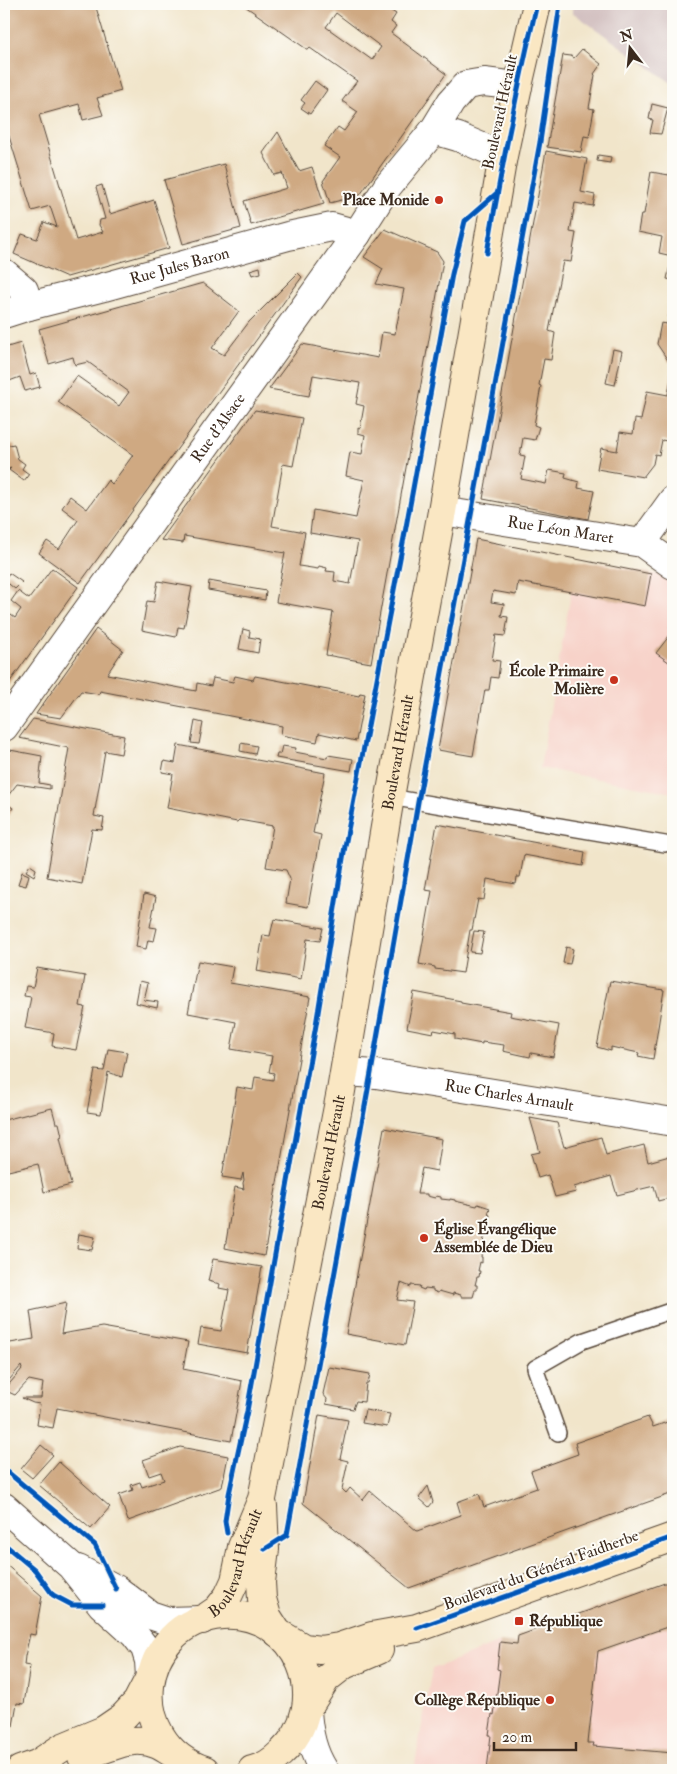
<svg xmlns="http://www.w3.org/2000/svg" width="677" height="1774" font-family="'IM FELL Double Pica',serif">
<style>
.built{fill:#f7d1c8}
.industrial{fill:#d2bfc0}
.building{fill:#cfa982;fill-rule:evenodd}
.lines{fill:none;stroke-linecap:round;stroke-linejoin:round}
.lane-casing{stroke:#564638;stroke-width:18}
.street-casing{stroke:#564638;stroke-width:30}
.secondary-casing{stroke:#564638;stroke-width:30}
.lane{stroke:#fff;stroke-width:15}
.street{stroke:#fff;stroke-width:28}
.secondary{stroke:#fae7c3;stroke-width:28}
.cycleway-casing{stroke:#fdfcf7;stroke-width:8}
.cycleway{stroke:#0057b8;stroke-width:5}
.poi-dot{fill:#c8321e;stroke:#fdfcf7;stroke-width:2}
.labels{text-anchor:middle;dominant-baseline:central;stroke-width:4;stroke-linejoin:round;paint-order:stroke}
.street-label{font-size:16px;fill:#3b2a1e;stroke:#fdfcf7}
.poi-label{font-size:16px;font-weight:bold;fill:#3b2a1e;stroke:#fdfcf7;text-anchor:end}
</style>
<rect width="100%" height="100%" fill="#fdfcf7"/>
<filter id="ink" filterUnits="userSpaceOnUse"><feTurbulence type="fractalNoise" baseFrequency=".02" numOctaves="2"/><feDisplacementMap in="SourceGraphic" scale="10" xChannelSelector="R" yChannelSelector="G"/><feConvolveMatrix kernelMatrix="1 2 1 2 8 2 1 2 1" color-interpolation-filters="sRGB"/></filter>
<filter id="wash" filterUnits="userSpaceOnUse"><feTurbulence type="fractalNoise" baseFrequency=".0096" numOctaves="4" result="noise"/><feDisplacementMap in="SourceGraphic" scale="20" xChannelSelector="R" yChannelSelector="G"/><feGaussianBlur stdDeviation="1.12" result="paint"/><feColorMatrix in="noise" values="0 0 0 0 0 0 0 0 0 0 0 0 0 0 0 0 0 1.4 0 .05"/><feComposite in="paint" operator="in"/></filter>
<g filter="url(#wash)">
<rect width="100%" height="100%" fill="#f1e5ca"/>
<!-- built -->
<g class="built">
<polygon points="577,559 673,577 673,793 540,768"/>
<polygon points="673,1580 673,1770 414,1770 432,1669 500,1642 517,1644 518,1636"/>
</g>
<!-- industrial -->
<polygon class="industrial" points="573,4 673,4 673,84 572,12"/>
<g id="blocks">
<!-- building -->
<g class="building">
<polygon points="4,4 95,4 121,91 97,98 103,115 83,120 79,104 39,115 76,240 103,232 99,225 100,220 105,219 96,187 102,185 110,214 154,200 169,248 67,277 14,254 22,234 37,239 44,222 57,227 50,206 32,211 4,120"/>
<path d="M242 4H395L390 10 396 14 391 22 396 26 391 33 446 74 360 195 330 203 323 181 340 157 324 146 338 127 344 131 358 112 342 101 357 81 310 48 308 50ZM336 13 381 47 372 60 326 27Z"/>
<polygon points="582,49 601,64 594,74 595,75 589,108 594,109 589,137 584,136 581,152 547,147 563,55 571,56 574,58"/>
<polygon points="315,81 327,90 310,114 301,108 305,103 301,100"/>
<polygon points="652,104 668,108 661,134 650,133 653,120 649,119"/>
<polygon points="278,132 299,171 312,167 324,204 251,225 244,201 287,188 282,173 274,175 263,153"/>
<polygon points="546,151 587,159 581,192 595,195 593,206 575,203 570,232 576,233 571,262 563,261 549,331 555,333 551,360 544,359 539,385 541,386 534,425 539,427 535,440 523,438 520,455 525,456 521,479 546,484 549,470 566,473 565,478 579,482 578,488 594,491 588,519 483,499"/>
<polygon points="598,155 611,157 610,163 597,161"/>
<polygon points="672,158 673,158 673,280 667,279 672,256 659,253 662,237 638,232 641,214 644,214 651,172 669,175"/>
<polygon points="224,164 241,228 183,244 164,180"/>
<polygon points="385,229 437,252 443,261 371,663 326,655 333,612 276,602 285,553 184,536 183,543 161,540 255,410 302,418 293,466 283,464 272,526 305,532 299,566 318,569 319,566 327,568 326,571 335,572 334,581 350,584 358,541 310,533 313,510 356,518 364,480 346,476 350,452 362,454 365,435 358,433 358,428 360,429 364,406 356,404 360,383 313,375 309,396 269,389 302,344 378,358 382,332 395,334 404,289 376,284 383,269 364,257"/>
<polygon points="260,267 261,273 252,275 250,270"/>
<polygon points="298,273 302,277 80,583 39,553 47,541 59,549 78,520 62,508 70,496 87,509 108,480 112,484 133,455 58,402 77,376 119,406 129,392 88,362 75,365 73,357 49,364 39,329 203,283 239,311 212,348 224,355 249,322"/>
<polygon points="670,306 673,307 673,362 669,362 657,344 661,323 667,324"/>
<polygon points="21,343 30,375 36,373 40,387 25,391 20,377 4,383 4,348"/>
<polygon points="613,349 622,351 615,385 606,383"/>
<polygon points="672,373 673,438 671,442 662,440 659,455 655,454 653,464 643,477 597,469 601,448 617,451 620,432 633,434 635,419 641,420 647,391 668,395"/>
<polygon points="14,444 18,459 25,464 22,469 29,474 24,481 9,470 11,468 4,470 4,446"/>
<polygon points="476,539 651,574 645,606 518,582 516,595 493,591 491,602 504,604 501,616 508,617 505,636 496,635 492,660 500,661 498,678 491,677 489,690 485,690 473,756 438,750"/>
<polygon points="52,568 78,587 4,690 4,610 15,618 21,609 11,601 18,591 29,599"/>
<polygon points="9,573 22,582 15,589 4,580"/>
<polygon points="158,581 192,587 184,628 178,627 176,637 142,630 147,601 154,602"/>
<polygon points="209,581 266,591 265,600 208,590"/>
<polygon points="673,622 673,665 656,653 673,631 669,627"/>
<polygon points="96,629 123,650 107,674 196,691 197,683 211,686 213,678 233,682 235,676 253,680 255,676 359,696 360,693 365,694 356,741 319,733 317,742 281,735 282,726 100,691 99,694 81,691 61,718 36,714"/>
<polygon points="243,629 250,631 249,637 260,639 258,653 239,649"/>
<polygon points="33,719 124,736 121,754 105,751 94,816 104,818 102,830 92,829 82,884 47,877 69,748 19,738"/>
<polygon points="195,721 203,723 199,744 191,743"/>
<polygon points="241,743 257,746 255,754 240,751"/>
<polygon points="178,745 325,773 313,833 321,835 308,907 286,903 290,879 286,870 266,867 273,826 239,820 237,822 167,808 173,774 162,772 164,761 175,763"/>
<polygon points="282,746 296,748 295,752 300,753 327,758 328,755 353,759 351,771 276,758 277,754 280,754"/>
<polygon points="10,750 42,756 39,783 50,785 50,789 17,784 4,801 4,759"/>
<polygon points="4,802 13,808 4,821"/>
<polygon points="437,824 585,852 583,866 524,855 520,877 517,877 516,884 487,879 484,900 478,899 472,930 470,930 463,973 435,969 435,967 419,964 432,891 425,890"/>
<polygon points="30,865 36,869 34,876 26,871"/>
<polygon points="22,872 29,875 26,886 18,884"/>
<polygon points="144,894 156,897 150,927 157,928 154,941 148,940 146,949 136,947"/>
<polygon points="274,919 323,928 320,941 307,939 301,979 257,971 263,935 270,936"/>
<polygon points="474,931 484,932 480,953 470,952"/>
<polygon points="566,947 573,949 570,964 563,963"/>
<polygon points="198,961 233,967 230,983 310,997 264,1256 225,1248 235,1187 244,1189 243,1183 244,1180 243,1173 241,1180 222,1177 237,1087 253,1090 255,1077 273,1080 274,1073 269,1072 272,1056 231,1049 236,1022 188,1013"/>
<polygon points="37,968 85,976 80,1006 85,1007 76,1050 52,1046 54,1033 25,1028 31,997 24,996 26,986 33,987"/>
<polygon points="140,981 148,983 144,1000 158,1002 157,1008 136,1003"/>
<polygon points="610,981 664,990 653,1059 638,1056 639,1053 611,1047 611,1051 597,1047"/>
<polygon points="414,992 461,1001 461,1003 511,1012 510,1016 559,1025 553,1057 531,1053 530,1057 503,1051 504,1045 482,1042 482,1044 455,1039 455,1034 434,1030 433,1033 407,1028"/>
<polygon points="108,1049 127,1052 122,1077 108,1072 101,1114 87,1112 95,1070 104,1071"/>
<polygon points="52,1108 56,1123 59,1123 62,1136 60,1137 71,1185 44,1192 38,1164 4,1172 4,1120"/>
<polygon points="530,1118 557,1123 564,1147 601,1137 606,1155 644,1145 648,1162 673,1155 673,1197 658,1201 654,1186 617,1195 611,1176 574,1187 576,1192 555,1197 548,1175 538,1178 531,1154 540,1152"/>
<polygon points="384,1128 442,1139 437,1171 422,1168 417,1194 427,1194 427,1196 435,1198 436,1196 441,1197 441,1199 450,1200 450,1199 455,1200 455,1201 477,1206 478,1204 490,1208 488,1214 490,1215 489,1220 487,1220 485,1228 487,1229 487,1234 485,1234 483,1243 485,1243 484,1249 482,1248 481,1257 482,1257 482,1263 480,1262 478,1271 480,1271 479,1277 477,1277 475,1285 477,1285 477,1290 475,1290 473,1297 461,1297 461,1295 453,1293 453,1295 439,1291 438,1293 433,1291 433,1289 425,1288 424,1290 419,1288 420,1286 411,1285 411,1287 401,1283 397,1300 413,1302 405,1345 346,1334"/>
<polygon points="79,1234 95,1237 92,1250 77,1248"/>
<polygon points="213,1259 262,1267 247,1353 198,1344 201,1328 221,1331 229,1290 219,1288 220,1284 208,1281"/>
<polygon points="66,1303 61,1334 102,1327 188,1342 183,1369 242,1381 231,1441 57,1408 53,1428 37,1425 40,1404 33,1403 22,1398 41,1398 43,1383 29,1380 15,1395 4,1390 22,1369 21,1366 4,1386 4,1344 34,1339 30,1311"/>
<polygon points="329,1367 370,1374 368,1383 366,1383 364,1402 356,1401 353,1409 326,1404 327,1399 323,1394"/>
<polygon points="365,1410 390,1414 387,1427 362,1423"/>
<polygon points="319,1415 348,1420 340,1459 348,1461 342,1489 346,1493 350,1488 363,1500 370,1491 417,1531 461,1515 457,1502 479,1494 484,1507 537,1488 531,1471 578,1454 575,1443 648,1417 653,1427 673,1420 673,1493 409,1588 303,1503"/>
<polygon points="41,1445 53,1455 32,1478 21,1469"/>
<polygon points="180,1447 228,1456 222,1487 128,1521 119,1495 133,1490 131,1485 140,1482 142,1487 164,1480 161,1472 149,1476 143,1460"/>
<polygon points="59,1462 110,1507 91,1529 39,1485"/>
<polygon points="428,1486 433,1502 429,1507 419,1498"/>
<polygon points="4,1563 42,1596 35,1635 30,1634 25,1656 24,1665 30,1666 24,1704 17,1703 13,1726 4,1724"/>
<polygon points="673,1580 673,1625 598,1651 588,1743 594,1743 593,1746 673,1753 673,1770 487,1770 491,1735 489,1735 492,1714 494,1715 500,1670 497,1669 500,1642 517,1644 518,1636"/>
</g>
</g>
</g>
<g filter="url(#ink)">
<use href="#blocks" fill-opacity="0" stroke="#564638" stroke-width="1"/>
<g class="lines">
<!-- lane casing -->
<g class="lane-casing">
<g id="lane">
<polyline points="390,797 665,844"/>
<polyline points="558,1433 535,1368 582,1341 673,1310"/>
</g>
</g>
<!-- street casing -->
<g class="street-casing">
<g id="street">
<polyline points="503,156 458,137 434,130 451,102 466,85 484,82 518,86"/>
<polyline points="4,273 24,290 29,306"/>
<path id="s1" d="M4 314 29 306 104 287 288 236 332 227 357 234"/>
<path id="s2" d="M442 511 642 543 673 565"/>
<polyline points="642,543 673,500"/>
<path id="s3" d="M4 727 357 234 387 187 434 130"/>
<path id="s4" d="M345 1072 376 1074 673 1122"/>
<polyline points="4,1507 71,1566 102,1605 135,1635 145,1648 149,1661 150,1677"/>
<polyline points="78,1569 116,1589 150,1615 168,1621 202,1620"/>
<path d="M307 1709C308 1731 312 1752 324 1770"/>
</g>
</g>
<!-- secondary casing -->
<g class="secondary-casing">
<g id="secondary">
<polyline points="263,1506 265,1549 261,1582 262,1599 267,1616 278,1633 304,1648 320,1650 339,1647 372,1636 417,1628 673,1537"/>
<path id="s5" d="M202 1620 218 1609 228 1596 235 1581 242 1547 262 1499 341 1091 390 797 442 511 503 156 518 86 537 4"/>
<polyline points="307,1709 326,1679 344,1665 379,1650"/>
<path d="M82 1757C107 1749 133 1733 158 1745 164 1748 170 1752 175 1755"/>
<polyline points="20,1770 37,1764 63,1747 104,1730 123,1717 137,1702 150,1677"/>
<path d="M205 1770C122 1743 136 1622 222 1615 298 1610 336 1703 281 1753 273 1761 263 1768 252 1770"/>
</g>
</g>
<!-- lane -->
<use href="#lane" class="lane"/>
<!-- street -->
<use href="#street" class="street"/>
<!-- secondary -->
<use href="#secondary" class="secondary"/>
<!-- cycleway casing -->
<g class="cycleway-casing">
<g id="cycleway">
<path d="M487 253C501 170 517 89 536 8"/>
<polyline points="4,1469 95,1545 116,1589"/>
<polyline points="227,1533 225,1521 229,1494 247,1411 316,1025 345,846 406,527 452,274 465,221 497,193"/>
<polyline points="4,1544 35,1570 53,1595 72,1605 102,1605"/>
<polyline points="265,1549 287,1535 371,1073 418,802 540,142 560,4"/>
<polyline points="417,1628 673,1537"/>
</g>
</g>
<!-- cycleway -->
<use href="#cycleway" class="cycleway"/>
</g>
</g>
<!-- markers -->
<g class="poi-dot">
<circle cx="439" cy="200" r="5"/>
<circle cx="614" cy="680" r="5"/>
<circle cx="424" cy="1238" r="5"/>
<rect x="514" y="1616" width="10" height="10" rx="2.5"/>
<circle cx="550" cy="1700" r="5"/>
</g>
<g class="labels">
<!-- street labels -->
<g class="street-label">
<text transform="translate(500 112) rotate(-78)">Boulevard Hérault</text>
<text stroke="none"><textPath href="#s1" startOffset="182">Rue Jules Baron</textPath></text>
<text stroke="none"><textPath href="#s3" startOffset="368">Rue d’Alsace</textPath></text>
<text stroke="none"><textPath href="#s2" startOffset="120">Rue Léon Maret</textPath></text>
<text stroke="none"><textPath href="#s5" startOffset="898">Boulevard Hérault</textPath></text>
<text stroke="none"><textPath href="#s4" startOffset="166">Rue Charles Arnault</textPath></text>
<text stroke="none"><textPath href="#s5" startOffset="492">Boulevard Hérault</textPath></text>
<text stroke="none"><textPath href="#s5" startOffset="69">Boulevard Hérault</textPath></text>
<text transform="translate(541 1570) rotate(-20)">Boulevard du Général Faidherbe</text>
</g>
<!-- poi labels -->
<g class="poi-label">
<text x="429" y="200">Place Monide</text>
<text x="604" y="671">École Primaire<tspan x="604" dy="18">Molière</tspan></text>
<text x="434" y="1229" text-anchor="start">Église Évangélique<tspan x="434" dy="18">Assemblée de Dieu</tspan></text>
<text x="529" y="1621" text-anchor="start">République</text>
<text x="540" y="1700">Collège République</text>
</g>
</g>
<!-- margin -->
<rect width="677" height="1774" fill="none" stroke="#fdfcf7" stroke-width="20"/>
<!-- north arrow -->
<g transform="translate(630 48) rotate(344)" stroke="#fdfcf7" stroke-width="4" paint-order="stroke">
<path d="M0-4L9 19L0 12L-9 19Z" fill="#3b2a1e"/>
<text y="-8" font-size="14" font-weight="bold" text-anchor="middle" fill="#3b2a1e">N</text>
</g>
<!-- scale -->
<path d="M494 1742v8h82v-8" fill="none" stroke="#3b2a1e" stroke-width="2.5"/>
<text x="502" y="1742" font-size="15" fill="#3b2a1e" stroke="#fdfcf7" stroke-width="4" paint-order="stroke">20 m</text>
</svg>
